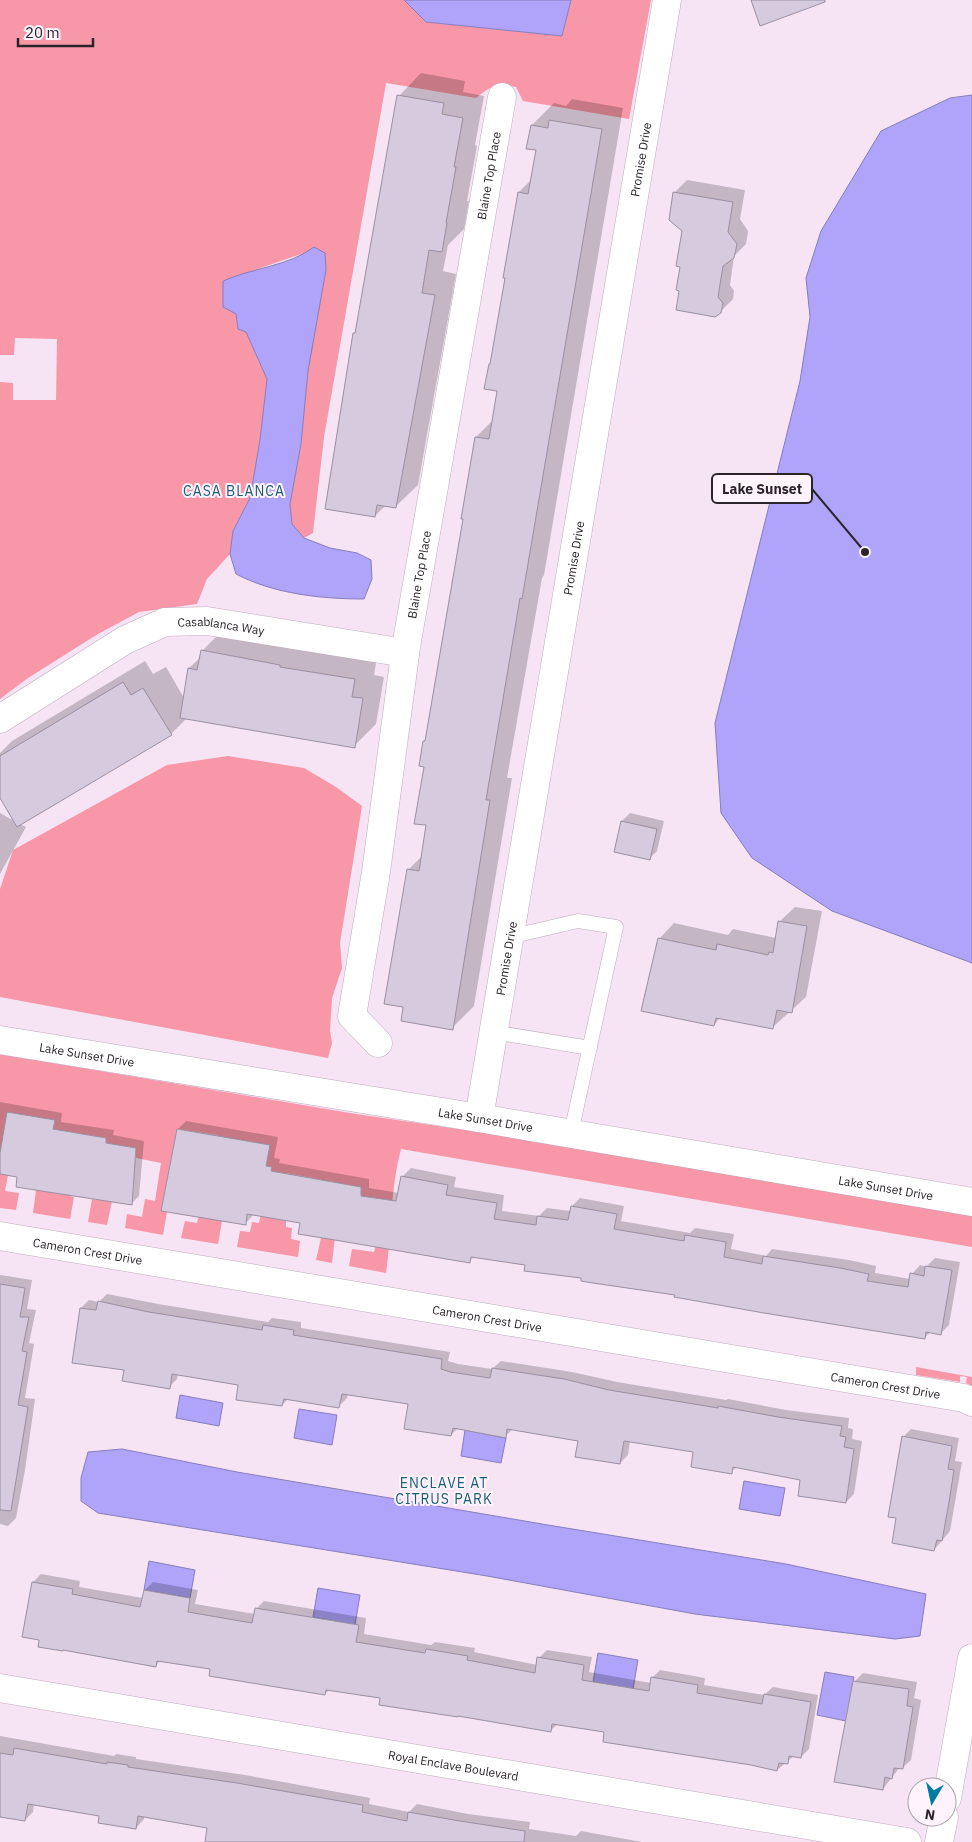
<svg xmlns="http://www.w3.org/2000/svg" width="972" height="1842" font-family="'IBM Plex Sans',sans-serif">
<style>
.green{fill:#f897a7}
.water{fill:#afa3fa;stroke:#877dbc}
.shadow{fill:#0003}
.building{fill:#d5cade;stroke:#9a90a2}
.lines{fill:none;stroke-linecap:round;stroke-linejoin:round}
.lane-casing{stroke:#beacbc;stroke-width:15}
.street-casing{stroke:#beacbc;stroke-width:29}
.lane{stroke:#fff;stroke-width:14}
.street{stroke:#fff;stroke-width:28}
.labels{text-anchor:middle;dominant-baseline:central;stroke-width:4;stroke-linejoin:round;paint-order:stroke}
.street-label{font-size:12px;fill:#2b252b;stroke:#fff4fd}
.neighbourhood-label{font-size:14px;letter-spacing:1px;fill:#185e7a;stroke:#fff4fd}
.leader{fill:none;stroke:#2b252b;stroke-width:2}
.callout-dot{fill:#2b252b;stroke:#fff4fd;stroke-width:2}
.callout{fill:#fff4fd;stroke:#2b252b;stroke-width:2}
.callout-label{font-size:14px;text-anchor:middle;font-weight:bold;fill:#2b252b}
</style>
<rect width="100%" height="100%" fill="#f6e4f4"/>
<!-- green -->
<g class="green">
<path d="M0 0H404L426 22 562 36 571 0H651L629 119 523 101 516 87C497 83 491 86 476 98L386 83 324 437 313 533 304 538 292 524 290 504 301 444 308 371 307 252 223 281 236 314 238 329 246 332 267 379 260 440 250 498 233 531 230 554 207 579 197 604 139 612 98 634 28 678 0 699V382L13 383V400H56L57 339 15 338 14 355H0Z"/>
<polygon points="228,756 304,768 336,787 362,806 340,943 342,968 332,998 330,1031 332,1043 328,1058 0,997 0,889 13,850 167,765"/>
<path d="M0 1054 356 1114 540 1141 972 1212V1247L401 1149C390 1189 392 1232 386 1273L349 1266 352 1249 374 1252 388 1200 361 1196V1187L341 1184 332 1263 316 1260 321 1238H323L333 1182 286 1173 278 1219 286 1221V1227L292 1228 291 1239 300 1241 298 1257 237 1247 240 1231 250 1232 252 1222 259 1223 261 1214H264L272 1168 266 1166 270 1146 218 1220 222 1221 218 1244 181 1238 185 1221 197 1223 217 1135 177 1129 162 1211 167 1212 163 1235 125 1228 127 1214 142 1217 145 1199 155 1201 161 1163 136 1158V1148L118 1145 112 1201 107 1225 88 1222 92 1199 96 1200 106 1138 65 1131 72 1183 70 1196 74 1197 70 1219 33 1213 36 1190 43 1191 55 1120 0 1153Z"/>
<polygon points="0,1174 8,1175 5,1191 19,1193 16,1210 0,1208"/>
<polygon points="916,1367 972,1377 972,1386 966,1383 967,1377 960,1376 960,1382 916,1375"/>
</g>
<!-- water -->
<g class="water">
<polygon points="404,0 571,0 562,36 426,22"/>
<polygon points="972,95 972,963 832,911 752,858 721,813 715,723 800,381 810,317 806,278 821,231 881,131 950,98"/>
<path d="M314 247 325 253 326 270 308 371 301 444 290 504 292 524 304 538 330 548 357 553 371 560 372 579 364 599C322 599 274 594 236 574L230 554 233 531 250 498 260 440 267 379 246 332 238 329 236 314 223 307V281C252 268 289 266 314 247Z"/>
<polygon points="180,1395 223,1403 219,1426 176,1418"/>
<polygon points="299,1409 337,1415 332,1445 294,1438"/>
<polygon points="465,1430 506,1438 501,1463 461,1456"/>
<polygon points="122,1449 237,1472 548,1525 786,1564 926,1594 920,1636 895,1639 695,1614 487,1576 98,1513 81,1501 81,1478 88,1452"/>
<polygon points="744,1481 785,1488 780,1516 739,1509"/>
<polygon points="149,1561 195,1570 190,1598 144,1590"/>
<polygon points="318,1588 360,1595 355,1625 313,1617"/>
<polygon points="598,1653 638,1660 633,1689 593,1682"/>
<polygon points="825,1672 854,1677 846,1721 817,1715"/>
</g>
<!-- shadow -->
<g class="shadow">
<polygon points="421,73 465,81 463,92 484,96 475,145 477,146 467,201 469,201 464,229 448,245 443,271 456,274 418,485 395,507 386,505 375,516 357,331 399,96"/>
<polygon points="572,99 623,108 544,575 542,578 507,778 512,778 474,1006 452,1028 404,1006 408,870 423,855 428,824 424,741 426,740 464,518 462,518 476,437 493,420 498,390 492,362 507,277 505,277 519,192 532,179 537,149 532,125 554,103 566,106"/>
<polygon points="687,180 745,190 740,219 748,231 746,244 734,256 730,285 734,291 733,299 720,312 682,266 683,230 675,192"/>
<polygon points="224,629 377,657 374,675 384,677 376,724 354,746 187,718 171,734 20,824 26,827 0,874 0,813 16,822 0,796 0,753 12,741 145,661 153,674 166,667 184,698 189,668 201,657 202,651"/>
<polygon points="630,813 664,821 657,851 649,859 622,821"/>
<polygon points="795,907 822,911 806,997 773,1027 720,1018 714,1025 659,939 674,923 728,935 733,929 776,938 779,922"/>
<polygon points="0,1102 62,1113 61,1122 114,1130 113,1135 144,1141 139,1196 131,1204 0,1172"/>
<polygon points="186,1121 278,1137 274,1158 280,1159 279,1163 369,1179 369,1188 399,1193 402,1177 411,1168 456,1177 454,1187 504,1195 502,1211 539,1216 547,1208 571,1211 572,1206 580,1198 624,1206 621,1221 690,1233 695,1228 734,1234 731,1249 766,1256 772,1249 849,1260 876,1266 875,1273 911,1279 912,1274 920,1265 926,1267 935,1258 960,1262 949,1325 941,1333 931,1332 924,1338 582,1277 527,1264 475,1256 469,1261 302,1222 254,1214 245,1224 178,1129"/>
<polygon points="0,1275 32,1280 27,1309 36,1310 29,1343 34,1344 25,1398 35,1399 25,1470 16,1518 8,1526 0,1524 0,1527"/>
<polygon points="107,1294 158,1304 268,1322 272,1318 301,1322 301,1328 450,1352 448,1361 458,1364 492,1369 501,1361 572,1372 617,1382 726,1400 728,1399 786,1410 849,1418 848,1428 853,1429 852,1439 862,1441 854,1494 846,1502 801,1479 737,1467 731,1472 695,1451 630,1440 628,1455 620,1463 579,1440 513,1429 505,1436 458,1428 451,1435 409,1403 348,1393 347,1398 339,1406 289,1398 282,1405 239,1384 178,1374 177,1379 169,1387 125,1369 73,1362 81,1308 89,1300 99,1302"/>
<polygon points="911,1429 959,1438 955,1461 962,1462 950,1531 934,1550 897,1517 903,1437"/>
<polygon points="41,1574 80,1581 79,1587 143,1598 145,1590 153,1582 198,1590 195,1604 255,1614 256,1609 264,1601 366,1618 364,1634 431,1645 435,1642 475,1648 474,1652 537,1665 539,1658 547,1650 592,1657 589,1672 651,1683 652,1678 660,1670 705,1678 704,1685 764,1695 773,1687 818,1695 809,1749 801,1757 794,1756 777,1770 606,1731 558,1724 550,1731 381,1697 330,1689 325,1694 212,1668 161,1660 155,1666 39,1646 41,1639 24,1636 33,1582"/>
<polygon points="863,1673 917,1682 914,1698 921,1700 911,1760 902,1768 900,1767 883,1789 835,1781 855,1681"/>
<polygon points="0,1736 114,1756 116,1754 136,1757 136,1759 245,1775 370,1798 369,1804 409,1812 417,1804 468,1814 530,1822 529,1829 576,1836 581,1831 642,1842 206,1842 209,1826 144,1816 144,1819 136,1828 100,1815 34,1804 33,1812 25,1820 0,1815"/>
</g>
<!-- building -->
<g class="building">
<polygon points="751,0 825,0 825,2 760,26"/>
<polygon points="397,95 444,103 442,114 463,118 454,167 456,167 446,223 447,223 442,252 429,250 422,293 435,295 396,508 377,505 375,517 325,509 353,333 355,333"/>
<polygon points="549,120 602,129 522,599 520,598 486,800 490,800 453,1030 401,1021 403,1007 384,1004 407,869 419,871 426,825 414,824 424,767 419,766 423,741 425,741 463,519 461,519 475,437 489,439 497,391 484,389 489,364 490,364 505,278 503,278 518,192 528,194 536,150 526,149 531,125 548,128"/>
<polygon points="673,192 733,202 728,232 737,244 734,258 723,266 718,297 723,303 721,313 715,317 676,310 679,291 676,290 680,267 676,266 682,231 669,220"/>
<polygon points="201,650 280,665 280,667 355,679 352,697 363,698 355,748 180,718 188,668 197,670"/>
<polygon points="123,682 131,695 143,688 172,735 17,827 0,798 0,756"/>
<polygon points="621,821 657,829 650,860 614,852"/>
<polygon points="778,921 807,926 792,1013 777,1010 773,1029 716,1018 714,1026 641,1011 658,938 716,950 717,944 768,955 769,952 773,953"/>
<polygon points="7,1112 55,1120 53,1129 106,1138 106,1143 136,1148 132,1205 16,1187 17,1177 0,1174 0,1153"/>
<polygon points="177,1129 270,1145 266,1166 272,1167 271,1171 361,1187 361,1196 396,1201 401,1176 448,1185 446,1195 497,1203 494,1219 536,1225 537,1216 568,1220 571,1206 617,1214 614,1229 684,1241 685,1235 726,1242 724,1257 762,1264 763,1256 840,1268 869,1274 867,1281 908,1287 910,1273 924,1276 925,1266 952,1270 941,1335 926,1332 925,1339 764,1313 674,1297 675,1295 593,1283 581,1281 581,1278 524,1271 525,1265 471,1257 470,1263 323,1238 298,1234 300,1223 247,1214 246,1225 161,1211"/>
<polygon points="0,1284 25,1288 20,1317 29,1317 22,1351 27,1352 18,1405 28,1407 11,1511 0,1510"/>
<polygon points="98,1301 149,1312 262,1330 263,1325 294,1330 293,1335 442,1359 441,1369 450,1372 490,1378 492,1368 564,1379 609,1390 718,1408 718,1406 778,1417 842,1426 840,1436 846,1437 844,1447 854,1449 846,1503 798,1496 800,1480 733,1467 732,1474 691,1467 693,1452 624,1441 620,1464 575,1457 578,1441 507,1429 506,1438 453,1428 451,1436 404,1429 408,1404 342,1394 339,1408 284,1399 282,1406 236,1400 238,1385 172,1374 170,1389 122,1381 124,1370 72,1363 80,1308 96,1310"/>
<polygon points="902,1436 952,1446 948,1469 954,1470 949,1502 942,1541 937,1540 934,1551 892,1543 896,1518 888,1517"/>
<polygon points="32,1582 73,1589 72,1594 140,1607 144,1590 190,1598 188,1612 252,1623 255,1608 359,1625 356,1642 425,1653 426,1649 468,1656 467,1660 535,1673 537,1657 584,1665 582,1680 649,1691 651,1677 698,1685 697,1693 762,1704 764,1694 811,1702 801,1758 789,1756 788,1764 779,1763 777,1771 751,1765 603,1742 604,1732 552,1724 551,1732 458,1716 458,1717 379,1705 380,1698 326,1690 325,1695 209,1676 210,1669 157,1661 156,1667 63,1650 63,1651 38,1647 39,1640 22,1637"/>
<polygon points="853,1681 909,1689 907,1706 913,1707 903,1769 894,1768 892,1779 885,1777 883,1790 834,1782"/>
<polygon points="14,1748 107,1764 107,1762 128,1765 128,1767 237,1783 363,1805 362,1812 407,1821 408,1812 460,1821 525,1831 524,1842 205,1842 207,1828 138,1816 136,1829 98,1823 99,1816 28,1804 25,1821 0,1817 0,1753 13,1755"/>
</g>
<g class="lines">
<!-- lane casing -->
<g class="lane-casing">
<g id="lane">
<polyline points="509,937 578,921 616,927 571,1133"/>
<polyline points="493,1032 590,1048"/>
</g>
</g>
<!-- street casing -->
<g class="street-casing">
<g id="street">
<path id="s1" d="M0 719 125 640 165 622 207 621 405 653"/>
<path id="s2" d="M0 1040 479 1118 972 1202"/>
<path id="s3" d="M378 1043 352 1016 376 872 406 647 502 97"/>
<path id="s4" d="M479 1118 667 0"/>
<path id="s5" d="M0 1236 904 1388 964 1398 972 1402"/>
<path id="s6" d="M0 1688 907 1842"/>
<polyline points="947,1798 972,1658"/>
<polyline points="939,1842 944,1817"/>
</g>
</g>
<!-- lane -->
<use href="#lane" class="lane"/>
<!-- street -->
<use href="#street" class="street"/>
</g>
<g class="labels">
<!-- street labels -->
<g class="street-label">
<text stroke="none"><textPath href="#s4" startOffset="972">Promise Drive</textPath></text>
<text stroke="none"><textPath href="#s3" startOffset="889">Blaine Top Place</textPath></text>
<text stroke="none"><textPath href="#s4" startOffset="568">Promise Drive</textPath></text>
<text stroke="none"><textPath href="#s3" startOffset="484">Blaine Top Place</textPath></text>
<text stroke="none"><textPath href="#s1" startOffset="248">Casablanca Way</textPath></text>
<text stroke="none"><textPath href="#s4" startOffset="162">Promise Drive</textPath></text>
<text stroke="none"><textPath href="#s2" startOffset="88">Lake Sunset Drive</textPath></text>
<text stroke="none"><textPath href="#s2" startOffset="492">Lake Sunset Drive</textPath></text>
<text stroke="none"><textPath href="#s2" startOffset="898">Lake Sunset Drive</textPath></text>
<text stroke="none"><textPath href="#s5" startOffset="89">Cameron Crest Drive</textPath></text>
<text stroke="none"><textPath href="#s5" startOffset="494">Cameron Crest Drive</textPath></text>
<text stroke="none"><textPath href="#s5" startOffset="898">Cameron Crest Drive</textPath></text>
<text stroke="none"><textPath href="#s6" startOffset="460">Royal Enclave Boulevard</textPath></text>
</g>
<!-- neighbourhood labels -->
<g class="neighbourhood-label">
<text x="234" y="491">CASA BLANCA</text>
<text x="444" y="1483">ENCLAVE AT<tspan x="444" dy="16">CITRUS PARK</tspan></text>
</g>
</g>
<!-- callouts -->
<path class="leader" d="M865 552L812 489"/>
<circle class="callout-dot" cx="865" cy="552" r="5"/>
<rect class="callout" x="712" y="474" width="100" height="29" rx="5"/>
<g class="callout-label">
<text x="762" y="494">Lake Sunset</text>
</g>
<!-- north arrow -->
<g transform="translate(932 1802) rotate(189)"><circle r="24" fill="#fff4fd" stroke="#aaa1a9"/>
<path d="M0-4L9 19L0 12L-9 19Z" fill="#007ba3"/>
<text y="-8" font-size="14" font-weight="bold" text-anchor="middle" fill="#2b252b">N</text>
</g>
<!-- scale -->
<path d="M18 38v8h75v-8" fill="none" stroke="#2b252b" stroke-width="2.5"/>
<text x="25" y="38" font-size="15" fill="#2b252b" stroke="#fff4fd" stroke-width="4" paint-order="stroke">20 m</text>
</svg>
